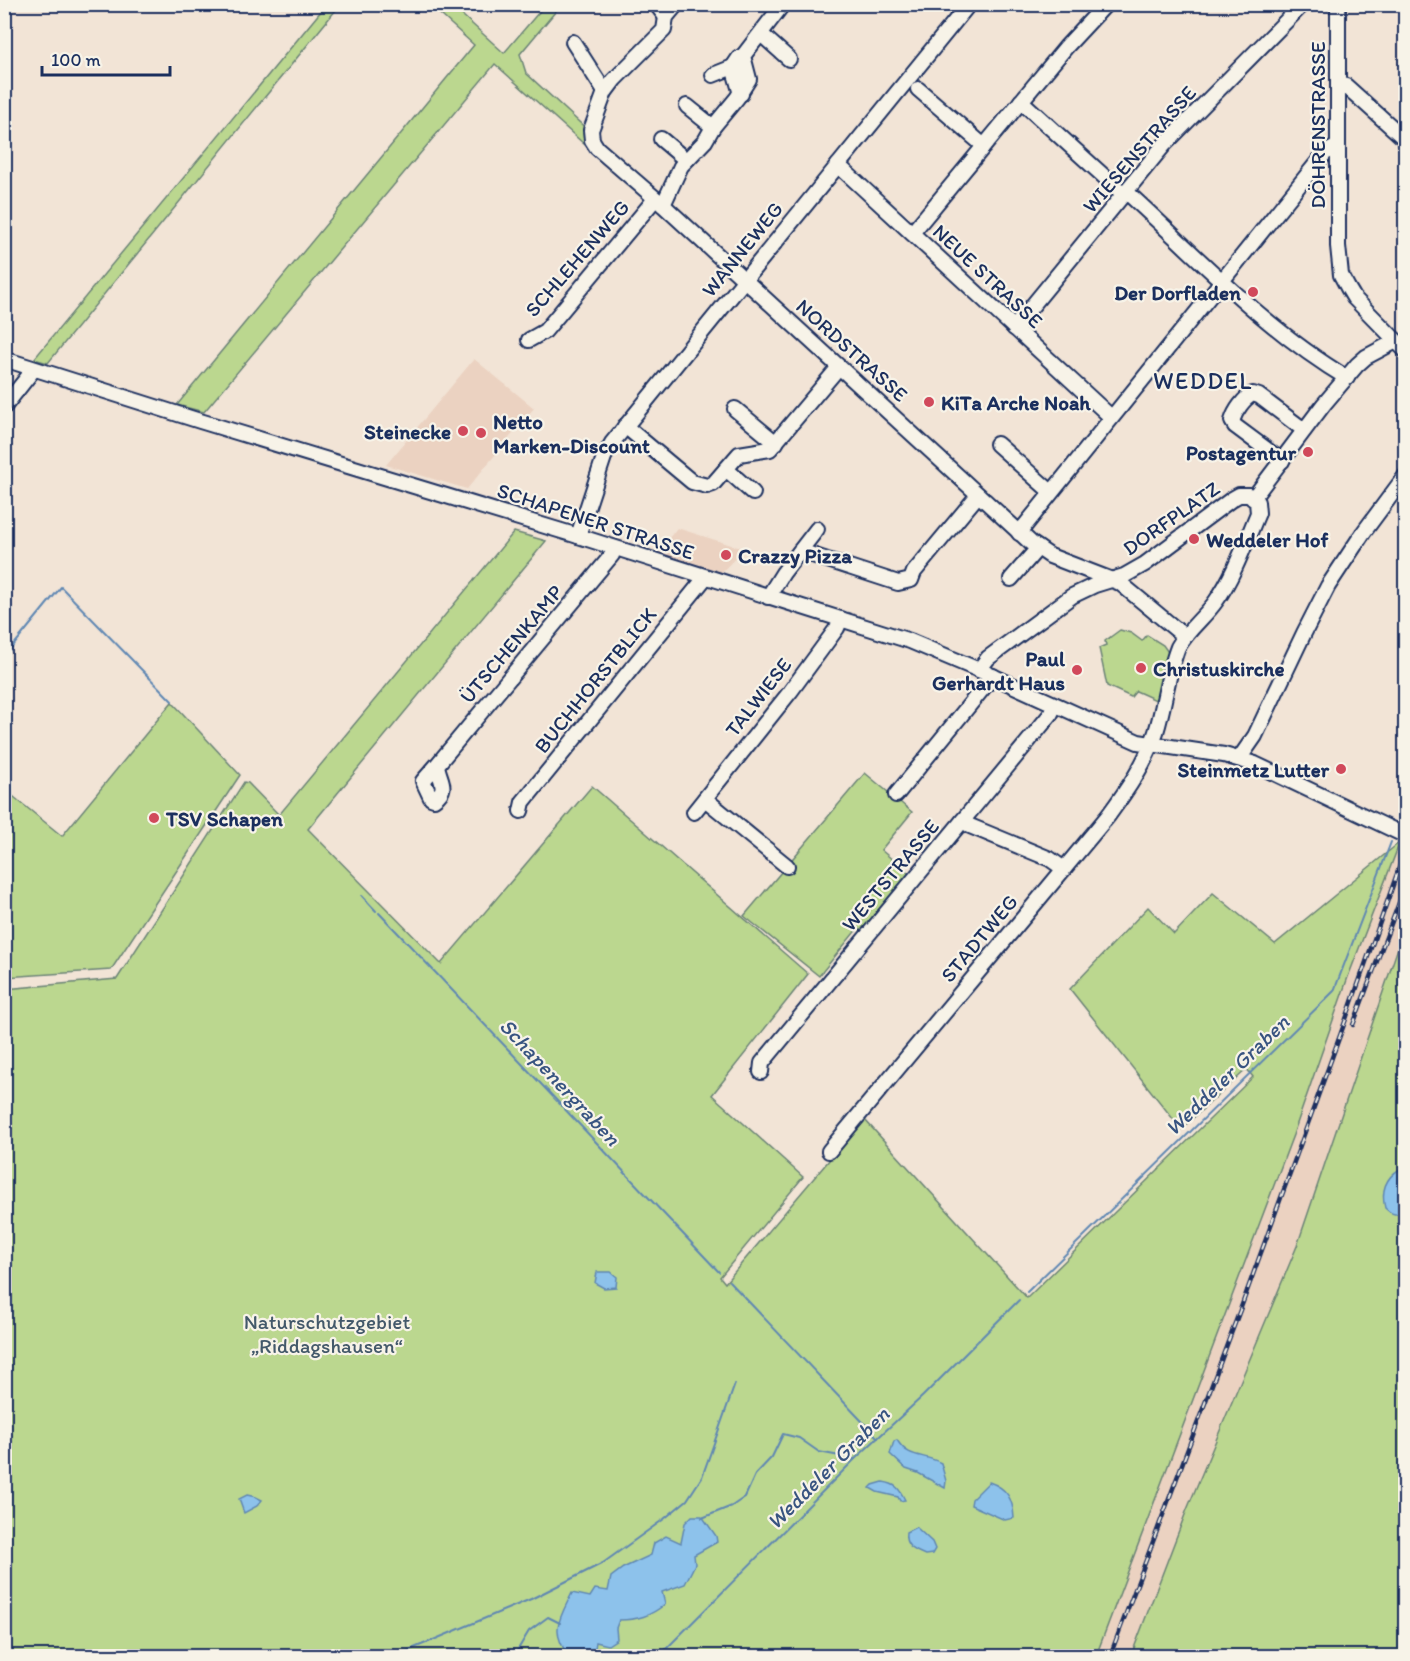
<svg xmlns="http://www.w3.org/2000/svg" width="1410" height="1661" font-family="Itim,sans-serif">
<style>
.built{fill:#ebd2c1}
.green{fill:#bbd78f;stroke:#6b8376;stroke-width:1.5}
.water{fill:#8dc2eb;stroke:#5f87b3;stroke-width:1.5}
.lines{fill:none;stroke-linecap:round;stroke-linejoin:round}
.stream{stroke:#5f87b3;stroke-width:2}
.minor-casing{stroke:#1b2f5e;stroke-width:18}
.minor{stroke:#f7f3e8;stroke-width:14}
.rail-casing{stroke:#1b2f5e;stroke-width:4.5}
.rail{stroke:#f7f3e8;stroke-width:2;stroke-dasharray:7;stroke-linecap:butt}
.poi-dot{fill:#d1495b;stroke:#f7f3e8;stroke-width:2}
.labels{text-anchor:middle;dominant-baseline:central;stroke-width:4.5;stroke-linejoin:round;paint-order:stroke}
.street-label{font-size:21px;fill:#1b2f5e;stroke:#f7f3e8}
.poi-label{font-size:21px;font-weight:bold;fill:#1b2f5e;stroke:#f7f3e8;text-anchor:start}
.park-label{font-size:21px;fill:#43596a;stroke:#f7f3e8}
.water-label{font-size:22px;font-style:italic;fill:#385481;stroke:#f7f3e8}
.quarter-label{font-size:24px;letter-spacing:1.5px;fill:#1b2f5e;stroke:#f7f3e8}
</style>
<rect width="100%" height="100%" fill="#f2e4d6"/>
<filter id="ink" filterUnits="userSpaceOnUse"><feTurbulence type="fractalNoise" baseFrequency=".0167" numOctaves="2"/><feDisplacementMap in="SourceGraphic" scale="12" xChannelSelector="R" yChannelSelector="G"/><feConvolveMatrix kernelMatrix="1 2 1 2 8 2 1 2 1" color-interpolation-filters="sRGB"/></filter>
<g filter="url(#ink)">
<!-- built -->
<g class="built">
<polygon points="474,359 534,408 467,489 386,465"/>
<polygon points="677,528 744,549 720,574 656,554"/>
<polygon points="1405,828 1405,927 1297,1246 1186,1512 1131,1656 1096,1656 1293,1135 1348,977"/>
</g>
<!-- green -->
<g class="green">
<polygon points="326,5 340,5 48,363 34,359"/>
<polygon points="430,5 451,5 504,53 545,5 561,5 520,54 526,73 631,170 623,179 495,64 204,412 177,405 474,45"/>
<polygon points="514,532 546,541 308,829 441,964 592,786 808,974 712,1095 803,1177 720,1277 725,1283 864,1119 1027,1298 1253,1077 1247,1069 1181,1129 1070,989 1148,907 1174,934 1213,893 1275,944 1400,842 1348,977 1293,1135 1096,1656 5,1656 5,989 117,979 244,782 248,783 279,815"/>
<polygon points="1120,630 1131,633 1142,641 1147,635 1163,645 1170,655 1158,701 1136,691 1131,697 1107,686 1099,648 1106,645 1105,641"/>
<polygon points="172,702 240,775 111,970 5,977 5,798 9,793 62,836"/>
<polygon points="865,773 912,812 881,850 912,876 864,933 858,928 819,976 744,916"/>
<polygon points="1405,927 1405,1656 1131,1656 1186,1512 1297,1246"/>
</g>
<!-- water -->
<g class="water">
<path d="M1400 1169 1405 1171V1211C1397 1216 1392 1215 1385 1208 1381 1192 1385 1178 1400 1169Z"/>
<polygon points="597,1272 611,1272 617,1277 616,1287 604,1288 595,1283"/>
<path d="M897 1440C909 1460 924 1453 941 1463L946 1481 945 1488 918 1473 906 1469 890 1454 894 1441Z"/>
<path d="M883 1482C896 1484 899 1488 905 1500L900 1501 898 1497 877 1492 870 1488 873 1485Z"/>
<path d="M989 1482C1007 1488 1013 1499 1014 1518L1005 1520 971 1505 972 1499Z"/>
<polygon points="247,1495 256,1497 262,1500 257,1506 244,1513 239,1499"/>
<path d="M692 1516H702L716 1536 717 1542 694 1555 695 1564 685 1584 662 1592 665 1604C651 1616 637 1620 619 1620L616 1628 617 1639 608 1645 596 1642 594 1654 589 1656H569C549 1631 560 1618 572 1593L590 1597 595 1589 608 1591 611 1577 623 1568 651 1555 654 1543 666 1536 681 1543 685 1523Z"/>
<path d="M916 1527 932 1542 935 1549 932 1554 925 1555C913 1550 904 1546 906 1532Z"/>
</g>
<g class="lines">
<!-- stream -->
<g class="stream">
<polyline points="4,657 61,587 172,701"/>
<polyline points="1404,822 1406,823"/>
<polyline points="362,896 376,911"/>
<polyline points="379,913 719,1272"/>
<polyline points="729,1281 878,1438"/>
<polyline points="1027,1292 1334,991 1391,842"/>
<polyline points="702,1518 732,1506 745,1497 755,1475 772,1457 783,1434 799,1438 819,1452 855,1459"/>
<polyline points="395,1656 531,1599 603,1563 664,1519 687,1500 702,1477 735,1384"/>
<polyline points="514,1656 529,1631 548,1617 560,1623"/>
<polyline points="659,1656 855,1459 923,1396 1019,1300"/>
</g>
<!-- minor casing -->
<g class="minor-casing">
<g id="minor">
<polyline points="656,4 666,17"/>
<polyline points="677,4 666,17 664,30 614,80 605,92 591,130 592,140 597,148 663,205 1031,543 1050,556 1120,583 1184,636"/>
<polyline points="1338,4 1338,246 1341,275 1348,288 1354,298 1406,351"/>
<polyline points="761,34 789,59"/>
<polyline points="573,42 605,92"/>
<polyline points="713,75 733,67"/>
<polyline points="1338,84 1346,86 1406,140"/>
<polyline points="918,89 984,146"/>
<polyline points="741,94 733,67 739,58 743,56"/>
<path d="M1021 101 1119 190 1131 196C1200 259 1266 330 1347 378"/>
<polyline points="687,106 713,127"/>
<polyline points="661,139 686,160"/>
<polyline points="838,165 1111,417"/>
<polyline points="663,205 681,166 705,141 713,127 737,98 749,79 743,56 783,4"/>
<polyline points="912,233 1066,47 1106,4"/>
<polyline points="1014,328 1164,145 1303,4"/>
<polyline points="529,340 545,331 655,199"/>
<polyline points="4,359 200,421 578,536 910,641 979,670 1138,742 1224,755 1255,764 1406,836"/>
<polyline points="4,407 34,369"/>
<polyline points="735,409 776,443"/>
<polyline points="625,426 692,482 707,486 713,484 739,454 770,449 839,367"/>
<polyline points="997,444 1051,492"/>
<path d="M1282 461 1235 426 1232 421C1235 411 1244 398 1253 394L1259 396 1304 430"/>
<polyline points="726,469 753,493"/>
<polyline points="1254,497 1324,404 1357,365 1366,357 1396,341"/>
<polyline points="1019,533 1325,153 1338,146"/>
<polyline points="578,536 604,457 612,443 969,4"/>
<polyline points="800,551 898,583 911,580 914,572 978,495"/>
<polyline points="1011,579 1038,548"/>
<polyline points="768,597 783,573 817,529"/>
<polyline points="1239,759 1255,736 1304,633 1328,586 1363,533 1406,475"/>
<path d="M437 765 423 781 431 798 434 799C450 788 439 780 437 765L612 555 614 548"/>
<polyline points="896,795 993,676"/>
<polyline points="705,799 787,866"/>
<polyline points="521,811 523,802 705,578"/>
<polyline points="694,812 790,692 837,628 841,619"/>
<polyline points="963,820 970,826 1050,859 1064,869"/>
<polyline points="761,1072 762,1063 1050,715 1055,705"/>
<path d="M829 1151 1108 816C1127 790 1146 763 1156 732 1165 704 1167 675 1178 647 1188 629 1205 617 1216 601 1234 576 1246 541 1258 513L1257 502 1249 495H1239L1232 499 1145 564 1124 576 1095 585 1072 596 988 658 979 670"/>
</g>
</g>
<!-- minor -->
<use href="#minor" class="minor"/>
<!-- rail casing -->
<g class="rail-casing">
<g id="rail">
<polyline points="1353,1025 1406,884"/>
<polyline points="1110,1656 1243,1302 1346,1019 1406,848"/>
</g>
</g>
<!-- rail -->
<use href="#rail" class="rail"/>
</g>
</g>
<!-- markers -->
<g class="poi-dot">
<circle cx="1253" cy="292" r="6"/>
<circle cx="929" cy="402" r="6"/>
<circle cx="463" cy="431" r="6"/>
<circle cx="481" cy="433" r="6"/>
<circle cx="1308" cy="452" r="6"/>
<circle cx="1194" cy="539" r="6"/>
<circle cx="726" cy="555" r="6"/>
<circle cx="1141" cy="668" r="6"/>
<circle cx="1077" cy="670" r="6"/>
<circle cx="1341" cy="769" r="6"/>
<circle cx="154" cy="818" r="6"/>
</g>
<g class="labels">
<!-- street labels -->
<g class="street-label">
<text transform="translate(1317 125) rotate(-90)">DÖHRENSTRASSE</text>
<text transform="translate(1139 149) rotate(-49)">WIESENSTRASSE</text>
<text transform="translate(742 249) rotate(-51)">WANNEWEG</text>
<text transform="translate(577 258) rotate(-49)">SCHLEHENWEG</text>
<text transform="translate(988 276) rotate(43)">NEUE STRASSE</text>
<text transform="translate(852 350) rotate(42)">NORDSTRASSE</text>
<text transform="translate(1171 518) rotate(-35)">DORFPLATZ</text>
<text transform="translate(596 521) rotate(18)">SCHAPENER STRASSE</text>
<text transform="translate(511 644) rotate(-50)">ÜTSCHENKAMP</text>
<text transform="translate(595 680) rotate(-51)">BUCHHORSTBLICK</text>
<text transform="translate(758 697) rotate(-52)">TALWIESE</text>
<text transform="translate(890 875) rotate(-50)">WESTSTRASSE</text>
<text transform="translate(979 938) rotate(-50)">STADTWEG</text>
</g>
<!-- poi labels -->
<g class="poi-label">
<text x="1241" y="292" text-anchor="end">Der Dorfladen</text>
<text x="941" y="402">KiTa Arche Noah</text>
<text x="493" y="421">Netto<tspan x="493" dy="24">Marken-Discount</tspan></text>
<text x="451" y="431" text-anchor="end">Steinecke</text>
<text x="1296" y="452" text-anchor="end">Postagentur</text>
<text x="1206" y="539">Weddeler Hof</text>
<text x="738" y="555">Crazzy Pizza</text>
<text x="1065" y="658" text-anchor="end">Paul<tspan x="1065" dy="24">Gerhardt Haus</tspan></text>
<text x="1153" y="668">Christuskirche</text>
<text x="1329" y="769" text-anchor="end">Steinmetz Lutter</text>
<text x="166" y="818">TSV Schapen</text>
</g>
<!-- park labels -->
<g class="park-label">
<text x="327" y="1321">Naturschutzgebiet<tspan x="327" dy="24">„Riddagshausen“</tspan></text>
</g>
<!-- water labels -->
<g class="water-label">
<text transform="translate(1227 1075) rotate(-44)">Weddeler Graben</text>
<text transform="translate(560 1082) rotate(47)">Schapenergraben</text>
<text transform="translate(828 1468) rotate(-45)">Weddeler Graben</text>
</g>
<!-- quarter labels -->
<g class="quarter-label">
<text x="1203" y="380">WEDDEL</text>
</g>
</g>
<!-- margin -->
<rect width="1410" height="1661" fill="none" stroke="#f7f3e8" stroke-width="24"/>
<rect x="12" y="12" width="1386" height="1637" fill="none" stroke="#1b2f5e" stroke-width="2" filter="url(#ink)"/>
<!-- scale -->
<path d="M42 66v9h128v-9" fill="none" stroke="#1b2f5e" stroke-width="3"/>
<text x="51" y="66" font-size="18" fill="#1b2f5e" stroke="#f7f3e8" stroke-width="4.5" paint-order="stroke">100 m</text>
</svg>
